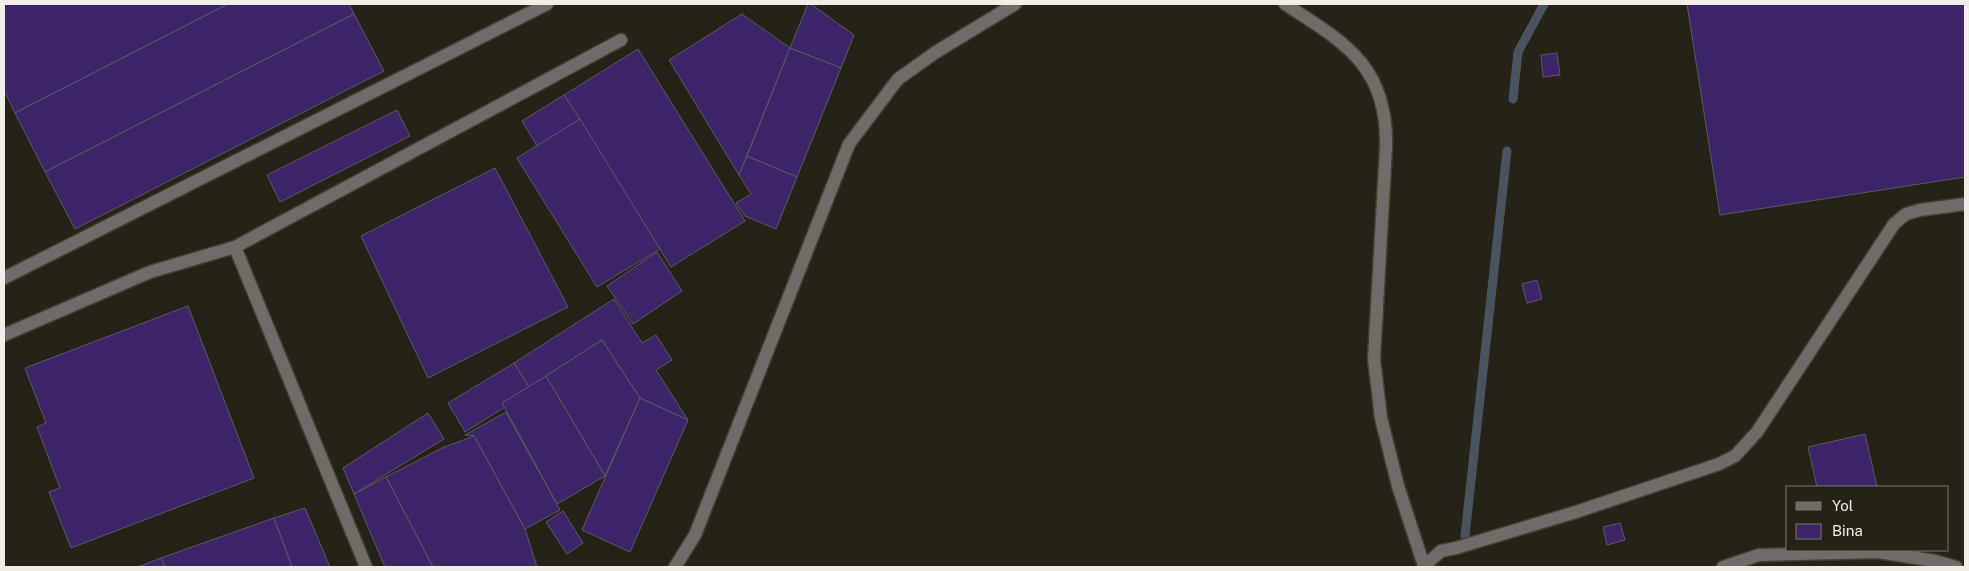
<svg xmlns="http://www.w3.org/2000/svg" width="1969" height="571" font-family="'Public Sans',sans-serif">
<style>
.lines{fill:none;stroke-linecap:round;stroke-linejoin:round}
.stream{stroke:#49545e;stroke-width:9}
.building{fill:#3b2467;stroke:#5b5864}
.minor-casing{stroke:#413f35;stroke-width:15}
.minor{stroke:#706b67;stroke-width:12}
</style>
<rect width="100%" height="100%" fill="#252218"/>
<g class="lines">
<!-- stream -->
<g class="stream">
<polyline points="1513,99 1518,52 1544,4"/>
<polyline points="1465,536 1507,151"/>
</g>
</g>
<!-- building -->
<g class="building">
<polygon points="4,4 228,4 15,113 4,90"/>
<polygon points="228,4 349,4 354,14 45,172 15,113"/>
<polygon points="808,4 811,4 854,35 841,68 790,48"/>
<polygon points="1687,4 1965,4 1965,177 1720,215"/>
<polygon points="354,14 384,71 75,229 45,172"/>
<polygon points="742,14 790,48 739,175 669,60"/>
<polygon points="790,48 841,68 797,177 747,156"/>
<polygon points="638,49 745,221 671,267 564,95"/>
<polygon points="1557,53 1560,75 1543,77 1541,55"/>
<polygon points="564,95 580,119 537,146 522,121"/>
<polygon points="397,110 410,136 280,202 267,175"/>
<polygon points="580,119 660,249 597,287 517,158"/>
<polygon points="747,156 797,177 776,229 745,216 736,203 751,194 739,175"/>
<polygon points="495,168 568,307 428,378 361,236"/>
<polygon points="657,252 682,291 633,324 607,286"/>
<polygon points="1537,280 1542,299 1527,303 1522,284"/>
<polygon points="614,299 642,343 656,335 672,360 656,370 688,420 640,398 602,340 529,387 514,363"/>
<polygon points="188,306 254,478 71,548 49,492 60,488 37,427 46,423 25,368"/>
<polygon points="602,340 640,398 605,476 546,376"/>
<polygon points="514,363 529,387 502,403 505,407 465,432 448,403"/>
<polygon points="546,376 605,476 557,504 502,403"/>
<polygon points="640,398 688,420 630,552 582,530"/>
<polygon points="506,412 560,510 525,529 474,436 465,435"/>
<polygon points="428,413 444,439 354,494 343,468"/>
<polygon points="1865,434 1877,487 1817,487 1808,447"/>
<polygon points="474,436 525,529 537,567 433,567 386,477 442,448"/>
<polygon points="386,477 433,567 385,567 354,494"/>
<polygon points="305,508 330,567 292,567 274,518"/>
<polygon points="563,511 583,543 567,554 546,522"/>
<polygon points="274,518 292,567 165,567 161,558"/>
<polygon points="1620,523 1625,540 1607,545 1603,527"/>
<polygon points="161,558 165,567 138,567"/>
</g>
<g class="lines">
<!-- minor casing -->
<g class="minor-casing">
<g id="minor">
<path d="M1285 4C1345 43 1388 66 1386 147L1374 359 1381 418 1398 486 1424 566 1441 551 1456 548 1576 512 1719 464 1735 456 1757 432 1894 224 1906 214 1920 210 1965 204"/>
<polyline points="235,247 621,40"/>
<polyline points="4,278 547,4"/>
<polyline points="4,335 150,272 235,247 366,567"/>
<polyline points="675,567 695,535 849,144 898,79 936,52 1015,4"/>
<polyline points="1723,567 1759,555 1878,552 1935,561 1956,567"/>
</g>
</g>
<!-- minor -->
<use href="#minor" class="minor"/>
</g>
<!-- border -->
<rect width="1969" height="571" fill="none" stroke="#f0eee7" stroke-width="10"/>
<!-- legend -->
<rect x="1786" y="486" width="162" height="65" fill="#252218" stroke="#76746b"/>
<rect x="1796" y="502" width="25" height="8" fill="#706b67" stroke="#76746b"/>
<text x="1832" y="511" font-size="15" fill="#f0eee7">Yol</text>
<rect x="1796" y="524" width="25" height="15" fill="#3b2467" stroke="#76746b"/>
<text x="1832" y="536" font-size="15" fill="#f0eee7">Bina</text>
</svg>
